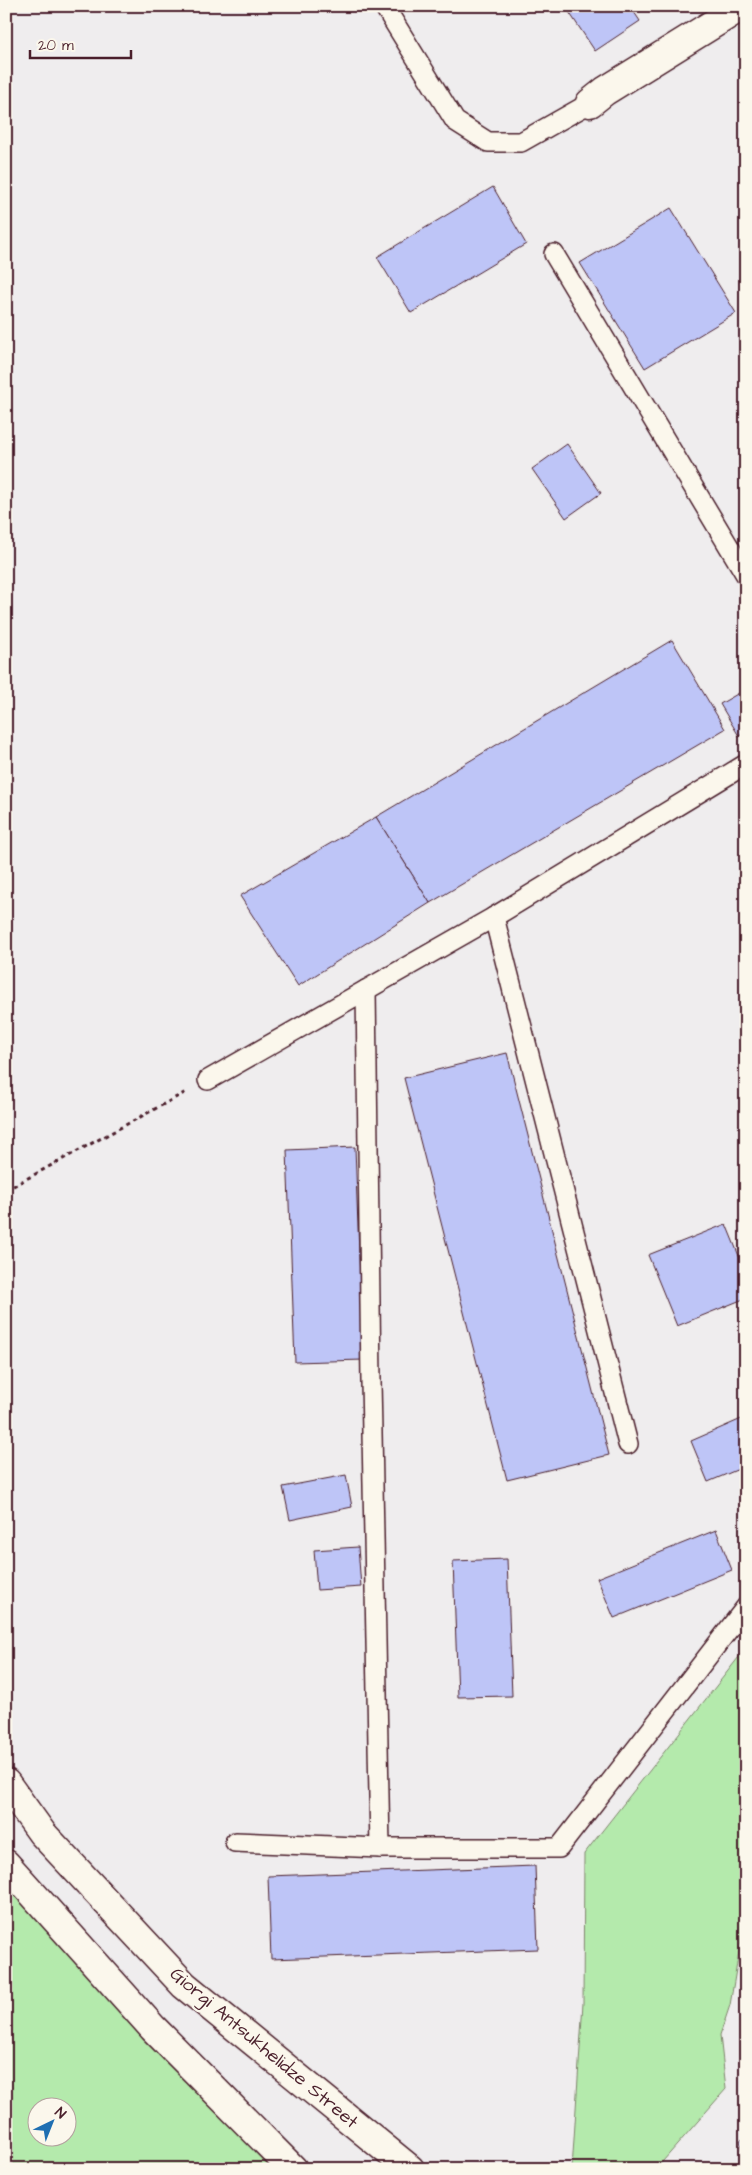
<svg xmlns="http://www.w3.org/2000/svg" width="752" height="2175" font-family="'Architects Daughter',sans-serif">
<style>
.green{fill:#b4eaac;stroke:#7f846c;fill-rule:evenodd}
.building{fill:#bec5f7;stroke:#4a1f2b}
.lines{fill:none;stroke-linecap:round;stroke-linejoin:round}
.service-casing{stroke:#4a1f2b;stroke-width:22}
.minor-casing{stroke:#4a1f2b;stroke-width:31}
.secondary-casing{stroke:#4a1f2b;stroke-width:31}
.path{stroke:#4a1f2b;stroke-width:3;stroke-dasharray:4 4;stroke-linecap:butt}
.service{stroke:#fbf7ec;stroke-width:19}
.minor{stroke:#fbf7ec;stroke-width:28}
.secondary{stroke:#fbf7ec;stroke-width:28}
.labels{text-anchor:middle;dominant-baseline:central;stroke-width:4.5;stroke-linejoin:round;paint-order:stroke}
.street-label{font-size:19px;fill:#4a1f2b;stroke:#fbf7ec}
</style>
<rect width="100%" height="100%" fill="#efedee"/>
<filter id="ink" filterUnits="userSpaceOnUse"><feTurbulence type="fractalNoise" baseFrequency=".02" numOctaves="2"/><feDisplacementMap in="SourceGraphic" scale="10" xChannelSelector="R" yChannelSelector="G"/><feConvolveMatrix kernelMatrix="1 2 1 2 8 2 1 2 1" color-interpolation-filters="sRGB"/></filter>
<g filter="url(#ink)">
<!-- green -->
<g class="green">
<polygon points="746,1648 746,1910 730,2005 720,2035 726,2089 656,2169 572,2169 583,2003 584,1854"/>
<path d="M6 1864 293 2169H6ZM38 2108H68V2138H38Z"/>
</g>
<!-- building -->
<g class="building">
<polygon points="565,6 630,6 640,21 595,51"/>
<polygon points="493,187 526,244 411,313 377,257"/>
<polygon points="671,208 736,313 645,368 580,263"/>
<polygon points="567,444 601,493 566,518 532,469"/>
<polygon points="672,640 725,729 430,903 376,817"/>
<polygon points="746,689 746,732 739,736 720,704"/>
<polygon points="376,817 430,903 298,986 240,896"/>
<polygon points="507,1053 609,1455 507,1480 404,1078"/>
<polygon points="355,1147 363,1360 295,1362 287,1150"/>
<polygon points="726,1224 746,1273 746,1298 677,1326 648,1255"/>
<polygon points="746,1417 746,1466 708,1482 691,1441"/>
<polygon points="346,1475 352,1507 290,1520 283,1487"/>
<polygon points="716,1530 732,1570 614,1618 597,1578"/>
<polygon points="358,1547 361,1587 317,1590 314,1550"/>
<polygon points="507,1559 512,1696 458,1697 453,1561"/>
<polygon points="535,1866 538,1949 271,1959 268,1876"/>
<polygon points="746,2139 746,2169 740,2140"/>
</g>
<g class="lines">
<!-- service casing -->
<g class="service-casing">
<g id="service">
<polyline points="384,6 455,121 488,142 521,142 590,103"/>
<polyline points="554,254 746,575"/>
<polyline points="494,917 628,1444"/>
<polyline points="366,990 371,1381 380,1848"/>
<polyline points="208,1080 494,917 746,764"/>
<polyline points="235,1842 380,1848 559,1848 746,1607"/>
</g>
</g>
<!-- minor casing -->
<g class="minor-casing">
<polyline id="minor" points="590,103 605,91 742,6"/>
</g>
<!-- secondary casing -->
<g class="secondary-casing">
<g id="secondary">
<polyline points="6,1783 42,1833 184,1985 410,2169"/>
<polyline points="6,1864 153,2028 293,2169"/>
</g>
</g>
<!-- path -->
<polyline class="path" points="6,1190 186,1092"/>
<!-- service -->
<use href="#service" class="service"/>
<!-- minor -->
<use href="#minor" class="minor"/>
<!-- secondary -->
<use href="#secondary" class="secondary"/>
</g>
</g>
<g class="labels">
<!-- street labels -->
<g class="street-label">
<text transform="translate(264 2048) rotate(40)">Giorgi Antsukhelidze Street</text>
</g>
</g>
<!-- margin -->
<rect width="752" height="2175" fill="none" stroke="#fbf7ec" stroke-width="25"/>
<rect x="12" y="12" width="727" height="2150" fill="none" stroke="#4a1f2b" stroke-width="2" filter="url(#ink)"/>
<!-- north arrow -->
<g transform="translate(52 2122) rotate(43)"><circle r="24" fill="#fbf7ec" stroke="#b4a19f"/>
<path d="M0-4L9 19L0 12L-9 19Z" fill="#1f6fb2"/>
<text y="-8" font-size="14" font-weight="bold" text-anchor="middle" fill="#4a1f2b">N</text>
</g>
<!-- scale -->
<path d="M30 50v8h101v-8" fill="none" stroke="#4a1f2b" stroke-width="2.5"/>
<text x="38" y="50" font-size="15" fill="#4a1f2b" stroke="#fbf7ec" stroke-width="4" paint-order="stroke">20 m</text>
</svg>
